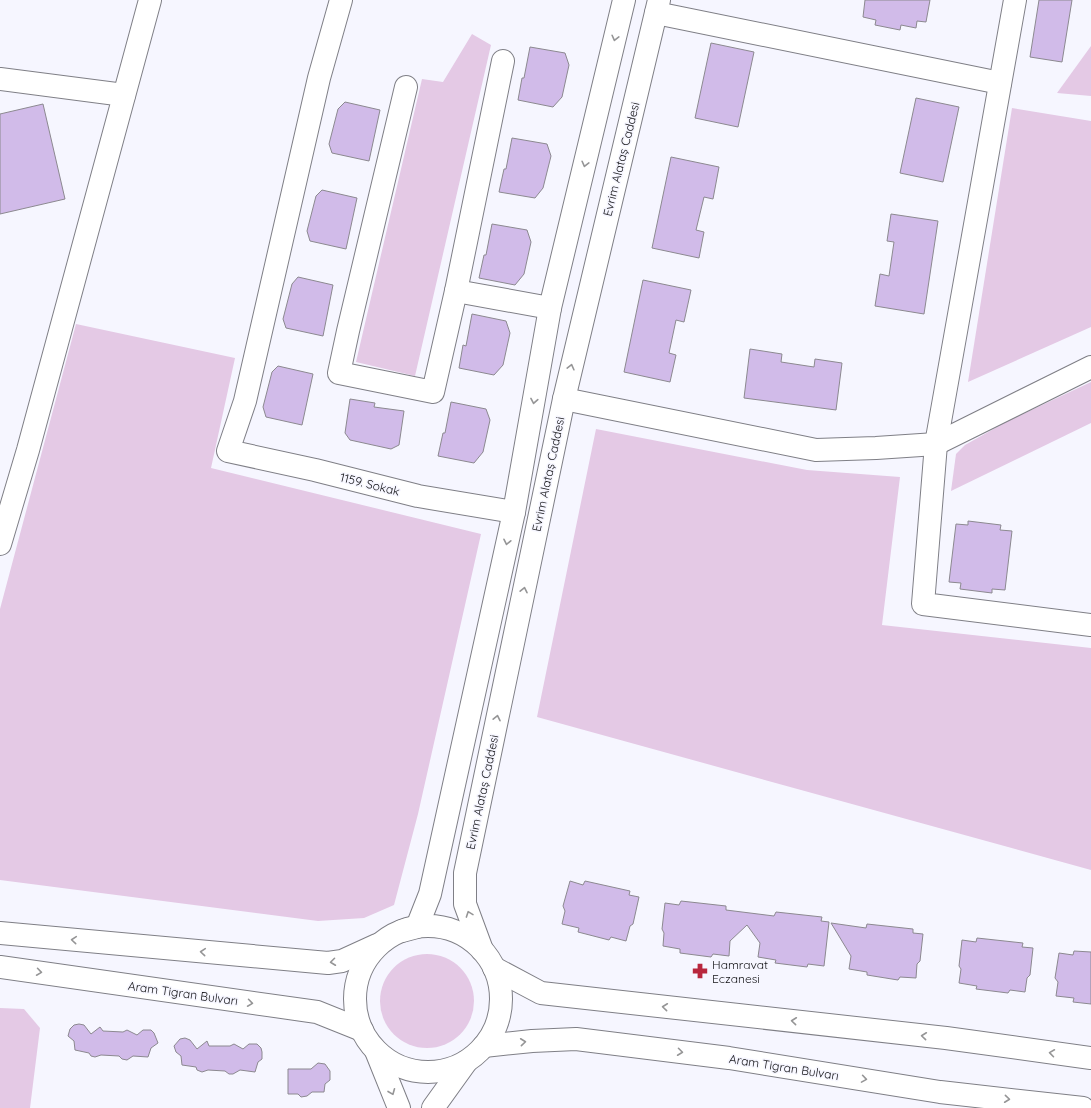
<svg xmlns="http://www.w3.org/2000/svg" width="1091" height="1108" font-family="Quicksand,sans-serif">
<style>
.green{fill:#e4c9e5}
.building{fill:#d1bbe9;stroke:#8c8990}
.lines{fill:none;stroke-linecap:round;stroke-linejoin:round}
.minor-casing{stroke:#7f7f86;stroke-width:24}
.major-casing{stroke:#7f7f86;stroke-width:24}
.minor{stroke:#fff;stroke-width:22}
.major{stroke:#fff;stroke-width:22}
.oneway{stroke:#959596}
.labels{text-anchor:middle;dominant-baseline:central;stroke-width:3;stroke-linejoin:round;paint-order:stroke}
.street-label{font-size:12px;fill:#131316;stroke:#f6f6ff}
.poi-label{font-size:12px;fill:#131316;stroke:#f6f6ff;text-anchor:start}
</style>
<rect width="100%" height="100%" fill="#f6f6ff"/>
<!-- green -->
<g class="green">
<polygon points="472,34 491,45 415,376 356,362 422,79 443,82"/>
<polygon points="1091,46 1091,96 1057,93"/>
<polygon points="1012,108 1091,121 1091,327 968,382"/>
<polygon points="76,324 235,358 211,468 481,534 418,814 394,905 364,918 318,921 0,880 0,609"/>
<polygon points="1091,382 1091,423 951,491 956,454 965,445 1006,422"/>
<polygon points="596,429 807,470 900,477 882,625 1091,648 1091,870 537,717"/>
<circle cx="427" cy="1001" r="47"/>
<polygon points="0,1008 24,1009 40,1028 30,1108 0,1108"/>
</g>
<!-- building -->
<g class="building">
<polygon points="865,0 930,0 926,22 917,21 916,28 901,25 900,30 875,25 876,20 863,17"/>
<polygon points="1039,0 1072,0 1062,62 1030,57"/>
<polygon points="711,43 754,52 738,127 695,118"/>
<polygon points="530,47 565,53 569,65 562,97 553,107 518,100 522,78 524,78"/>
<polygon points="916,98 959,107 943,182 900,173"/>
<polygon points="345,102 380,110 369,161 332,153 329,144 338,109"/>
<polygon points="43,104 65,199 0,214 0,114"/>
<polygon points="512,138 547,144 551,156 543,188 535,198 499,192 504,169 506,169"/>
<polygon points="671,157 719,167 713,199 704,197 696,230 704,232 699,258 652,248"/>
<polygon points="322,190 357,198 346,249 310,241 307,231 316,196"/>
<polygon points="891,214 938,221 924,314 875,306 880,274 889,276 894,242 887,241"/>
<polygon points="492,224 527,230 531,242 524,274 515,285 479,278 484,255 486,255"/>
<polygon points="298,277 333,285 323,336 286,328 283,319 292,284"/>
<polygon points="643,280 691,290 684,322 676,320 669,353 676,355 670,382 624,372"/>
<polygon points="472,314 506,321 510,333 503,365 494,375 459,368 463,345 466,346"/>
<polygon points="750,349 782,354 781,362 814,367 815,359 842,363 836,410 744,398"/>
<polygon points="278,366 313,374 302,425 266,417 263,407 272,372"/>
<polygon points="350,399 375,403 374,407 404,411 399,445 391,449 350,440 345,433"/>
<polygon points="451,402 486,409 490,420 483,452 474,463 438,456 443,433 445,433"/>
<polygon points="968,521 1001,525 1000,530 1012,531 1005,590 992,589 992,593 960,589 961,583 949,582 956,524 968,525"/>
<polygon points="570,881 583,885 585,881 630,891 629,895 639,897 633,924 630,926 626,941 611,937 609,940 578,932 579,928 562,924 565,911 563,906"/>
<polygon points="681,901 726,906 726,910 774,916 776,912 822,917 821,921 829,922 824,966 808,964 807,967 775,963 776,960 758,957 760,943 747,925 730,941 729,956 713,954 711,957 680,953 680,949 663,946 664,933 662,929 665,903 679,905"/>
<polygon points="831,923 866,928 867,924 913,929 913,933 923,934 920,961 917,964 916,978 900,977 898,980 867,975 867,972 849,969 851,956"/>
<polygon points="977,938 1023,943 1022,947 1033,948 1030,975 1027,978 1025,992 1010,990 1008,993 976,989 977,986 959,983 961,969 959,966 962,940 976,942"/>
<polygon points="1074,951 1091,952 1091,1004 1073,1002 1074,998 1056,996 1058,982 1055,978 1059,953 1073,955"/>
<polygon points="79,1024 84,1025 91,1034 100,1027 103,1031 123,1032 127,1030 137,1035 143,1030 151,1030 154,1033 158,1043 151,1048 148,1057 133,1056 127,1060 122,1059 119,1056 101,1055 95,1057 91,1056 89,1053 75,1050 74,1041 68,1036 70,1029 74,1025"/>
<polygon points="185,1038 190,1040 197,1049 207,1041 209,1046 230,1046 234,1044 243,1049 249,1044 257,1044 261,1048 262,1052 262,1059 258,1062 255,1072 240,1070 233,1074 229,1074 225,1071 208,1070 202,1072 197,1070 196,1067 182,1065 181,1056 176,1052 174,1046 180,1039"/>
<polygon points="318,1063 325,1064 330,1071 330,1080 325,1084 324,1092 312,1092 307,1096 301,1097 298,1094 288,1094 288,1069 311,1069"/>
</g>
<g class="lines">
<!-- minor casing -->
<g class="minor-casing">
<g id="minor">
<polyline points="341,0 319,78 245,401 228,451 315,470 418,496 514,512"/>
<polyline points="1015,0 936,444 923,604 1091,625"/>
<polyline points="656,13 1000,83"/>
<polyline points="0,79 124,95"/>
<polyline points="406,87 348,331 339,373 433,392 456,291 503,61"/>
<polyline points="456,291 550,308"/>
<polyline points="564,399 816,450 876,448 936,444 1091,367"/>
<polyline points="0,544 28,450 150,0"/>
</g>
</g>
<!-- major casing -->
<g class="major-casing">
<g id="major">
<circle cx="428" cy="999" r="73"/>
<polyline points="402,931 417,927 430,894 514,512 550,308 624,0"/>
<polyline points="0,933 328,963 342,961 377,945"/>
<polyline points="482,950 465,904 465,873 564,399 659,0"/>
<polyline points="0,967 317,1012 362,1030"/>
<polyline points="494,968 541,993 946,1038 1091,1058"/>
<polyline points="484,1046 532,1041 576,1039 729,1058 940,1092 1083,1108"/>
<polyline points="376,1051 399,1108"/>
<polyline points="433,1108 466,1062"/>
</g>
</g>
<!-- minor -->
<use href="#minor" class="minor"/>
<!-- major -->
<use href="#major" class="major"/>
</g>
<!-- one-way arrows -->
<defs><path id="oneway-chevron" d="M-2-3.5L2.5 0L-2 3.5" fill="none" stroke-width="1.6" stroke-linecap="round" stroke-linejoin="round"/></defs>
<g class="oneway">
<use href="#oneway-chevron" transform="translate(615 38) rotate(104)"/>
<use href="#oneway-chevron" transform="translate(585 164) rotate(104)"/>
<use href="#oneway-chevron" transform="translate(571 367) rotate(-76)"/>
<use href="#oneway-chevron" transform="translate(534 401) rotate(100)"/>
<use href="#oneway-chevron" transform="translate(507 542) rotate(102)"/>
<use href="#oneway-chevron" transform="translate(524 590) rotate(-78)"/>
<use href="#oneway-chevron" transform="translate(497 718) rotate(-78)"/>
<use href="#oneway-chevron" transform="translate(469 914) rotate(-110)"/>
<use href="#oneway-chevron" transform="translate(74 940) rotate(-175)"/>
<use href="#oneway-chevron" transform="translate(203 952) rotate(-175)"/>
<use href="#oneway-chevron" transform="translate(333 962) rotate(173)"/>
<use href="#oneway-chevron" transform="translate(39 972) rotate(8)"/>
<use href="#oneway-chevron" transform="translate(250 1003) rotate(8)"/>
<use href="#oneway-chevron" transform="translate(665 1007) rotate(-174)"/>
<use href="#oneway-chevron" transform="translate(794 1021) rotate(-174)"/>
<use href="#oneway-chevron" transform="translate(924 1036) rotate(-174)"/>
<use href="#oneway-chevron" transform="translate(523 1042) rotate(-6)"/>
<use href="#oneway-chevron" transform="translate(680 1052) rotate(7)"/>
<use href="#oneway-chevron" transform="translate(1052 1053) rotate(-172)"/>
<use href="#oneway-chevron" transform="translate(864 1079) rotate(9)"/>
<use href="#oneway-chevron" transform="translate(392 1092) rotate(68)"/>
<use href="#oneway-chevron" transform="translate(1007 1099) rotate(6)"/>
</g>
<!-- icons -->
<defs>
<g id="pharmacy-bare" transform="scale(1.2)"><path d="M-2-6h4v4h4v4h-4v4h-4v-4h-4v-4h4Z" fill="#b8263d" stroke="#f6f6ff" stroke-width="2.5" paint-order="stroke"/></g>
</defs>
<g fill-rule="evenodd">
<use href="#pharmacy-bare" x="700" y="971"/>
</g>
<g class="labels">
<!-- street labels -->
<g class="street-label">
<text transform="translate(621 159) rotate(-76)">Evrim Alataş Caddesi</text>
<text transform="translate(548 474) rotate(-78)">Evrim Alataş Caddesi</text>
<text transform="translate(370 484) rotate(14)">1159. Sokak</text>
<text transform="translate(482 792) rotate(-78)">Evrim Alataş Caddesi</text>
<text transform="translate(183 993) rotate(8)">Aram Tigran Bulvarı</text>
<text transform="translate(784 1067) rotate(9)">Aram Tigran Bulvarı</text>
</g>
<!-- poi labels -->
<g class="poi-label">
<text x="712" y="964">Hamravat<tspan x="712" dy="14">Eczanesi</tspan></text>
</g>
</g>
</svg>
